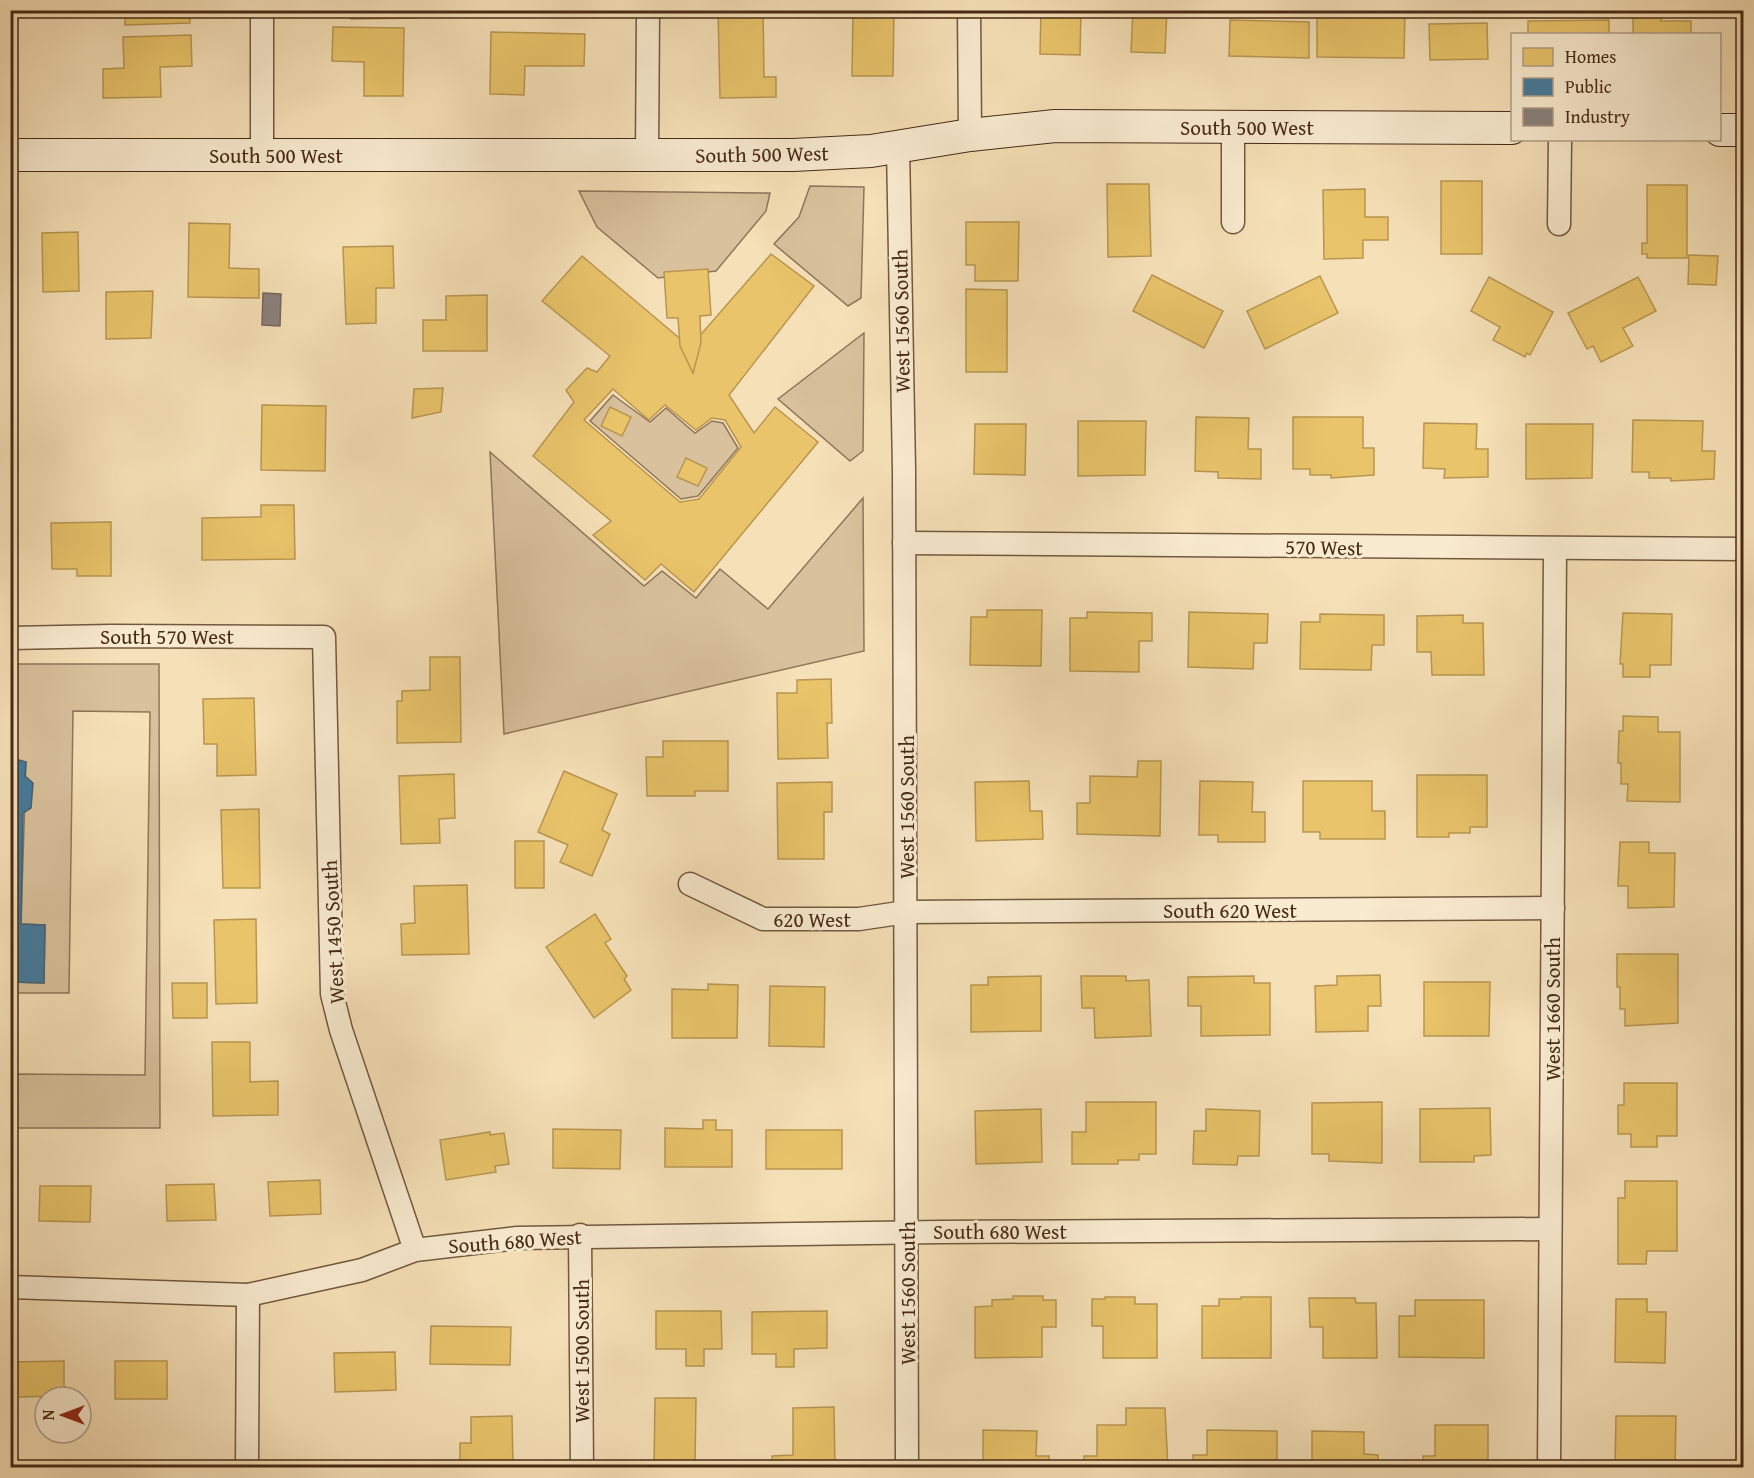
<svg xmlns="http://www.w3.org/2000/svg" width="1754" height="1478" font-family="'Gentium Book Plus',serif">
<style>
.green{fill:#d8c19c;stroke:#8f7659;stroke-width:1.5}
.homes{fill:#e9c46a;stroke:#b89651;stroke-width:1.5;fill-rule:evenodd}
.public{fill:#457b9d;stroke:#456374;stroke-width:1.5}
.industry{fill:#8a817c;stroke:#76675d;stroke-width:1.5}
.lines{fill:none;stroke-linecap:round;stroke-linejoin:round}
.street-casing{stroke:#72583e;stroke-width:25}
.secondary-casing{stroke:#462a16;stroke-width:34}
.street{stroke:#f9ebd0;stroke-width:22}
.secondary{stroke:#f9ebd0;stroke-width:32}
.labels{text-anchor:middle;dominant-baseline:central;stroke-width:6;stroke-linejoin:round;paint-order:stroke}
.street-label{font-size:21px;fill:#462a16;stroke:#f9ebd0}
</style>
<rect width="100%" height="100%" fill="#f6e0b7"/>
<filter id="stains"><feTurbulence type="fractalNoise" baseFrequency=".00333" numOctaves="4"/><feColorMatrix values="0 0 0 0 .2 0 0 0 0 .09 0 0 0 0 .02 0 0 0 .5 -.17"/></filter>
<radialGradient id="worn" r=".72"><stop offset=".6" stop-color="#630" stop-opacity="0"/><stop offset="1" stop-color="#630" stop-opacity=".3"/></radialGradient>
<!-- green -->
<g class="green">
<polygon points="810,186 864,187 861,298 848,306 774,244 799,217"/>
<polygon points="579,191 770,193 766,211 716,271 658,278 597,227"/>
<polygon points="864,333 863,451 850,461 778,399"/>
<polygon points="613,395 650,422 666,408 695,433 712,421 723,423 738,448 698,496 681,499 590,421"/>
<polygon points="490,452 644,586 662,571 696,598 720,569 768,609 863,498 864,651 504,734"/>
<polygon points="11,664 159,664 160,1128 10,1128 11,1074 145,1075 150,712 73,711 69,993 11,993 11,982 44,983 45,925 21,924 26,762 11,758"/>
</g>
<!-- homes -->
<g class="homes">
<polygon points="125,10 190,10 190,23 125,25"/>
<polygon points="351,10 416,10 416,18 351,19"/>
<rect x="511" y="10" width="66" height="3"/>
<polygon points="718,10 763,10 764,77 776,77 776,97 720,98"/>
<polygon points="853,10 894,10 893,76 852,76"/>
<polygon points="1041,10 1081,10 1080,55 1040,54"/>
<polygon points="1133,10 1167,10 1165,53 1131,52"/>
<polygon points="1317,10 1405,10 1404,58 1317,57"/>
<polygon points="1633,13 1661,13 1661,21 1691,21 1691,34 1633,34"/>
<polygon points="1230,20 1309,22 1309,58 1229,56"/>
<polygon points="1609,20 1609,34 1528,34 1528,21"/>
<polygon points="1487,23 1488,59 1430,60 1429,24"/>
<polygon points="333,27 404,28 403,96 364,96 364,62 332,61"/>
<polygon points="491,32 585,34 584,66 525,66 524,95 490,94"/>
<polygon points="191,35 192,66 160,67 161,97 103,98 103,69 124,68 123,37"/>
<polygon points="10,36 13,36 12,86 10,86"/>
<rect x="1441" y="181" width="41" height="73"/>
<polygon points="1107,184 1149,184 1151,256 1108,257"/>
<polygon points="1647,185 1687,185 1687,258 1647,258 1647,254 1642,254 1642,243 1647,243"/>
<polygon points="1365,189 1365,217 1388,217 1388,240 1363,240 1363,258 1324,259 1323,190"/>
<polygon points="966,222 1019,222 1018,281 975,281 975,265 966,265"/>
<polygon points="189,223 230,224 229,268 259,269 259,298 188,297"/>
<polygon points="78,232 79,291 43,292 42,233"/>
<polygon points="393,246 394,288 376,288 376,323 346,324 343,247"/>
<path d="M771 254 814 286 729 395 754 433 775 407 818 442 694 592 661 564 645 580 593 535 611 521 533 456 574 402 566 390 587 368 597 372 610 356 542 301 582 256 690 347ZM613 389 649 420 665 405 696 430 712 418 725 420 741 447 699 499 680 502 584 420Z"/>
<polygon points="1689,255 1718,256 1716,285 1688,284"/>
<polygon points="708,269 711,315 700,316 701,343 693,373 680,346 678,318 667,318 664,272"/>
<polygon points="1152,275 1223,311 1204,348 1133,311"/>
<polygon points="1320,276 1338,313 1265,349 1247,311"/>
<polygon points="1489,277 1553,312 1530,355 1527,353 1525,357 1493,340 1500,327 1471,311"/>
<polygon points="1638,277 1656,311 1623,328 1633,346 1601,362 1593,346 1587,349 1568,313"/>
<polygon points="966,289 1007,290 1007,372 966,372"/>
<polygon points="153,291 151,338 106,339 106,292"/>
<polygon points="487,295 487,351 423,351 423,320 446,320 446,296"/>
<polygon points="443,388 441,412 412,418 414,389"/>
<polygon points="262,405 326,406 325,471 261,470"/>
<polygon points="610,407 631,417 622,436 601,426"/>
<polygon points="1196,417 1249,418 1248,449 1261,449 1261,479 1218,478 1218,472 1195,471"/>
<polygon points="1293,417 1363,417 1363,448 1374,448 1374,475 1331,478 1331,475 1310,475 1310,469 1293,469"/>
<polygon points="1633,420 1703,421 1702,451 1715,451 1714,479 1671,481 1671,478 1649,478 1649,472 1632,472"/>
<polygon points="1078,421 1146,421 1145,475 1078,476"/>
<polygon points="1424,423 1477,424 1476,449 1488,449 1488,477 1444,478 1445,469 1423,468"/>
<polygon points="975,424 1026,424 1025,475 974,474"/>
<polygon points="1526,424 1593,424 1592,478 1526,479"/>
<polygon points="686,458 707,468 698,486 677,477"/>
<polygon points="261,505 294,505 295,559 202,560 202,518 261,517"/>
<polygon points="111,522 111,576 77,576 77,569 52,569 51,523"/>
<polygon points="987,610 1042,610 1041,666 970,665 971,617 987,617"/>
<polygon points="1087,612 1152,613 1152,641 1139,641 1139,672 1070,671 1070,618 1087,618"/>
<polygon points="1189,612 1268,614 1267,643 1254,643 1253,669 1188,667"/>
<polygon points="1623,613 1672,614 1671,665 1650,665 1650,677 1623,677 1623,664 1620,664"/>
<polygon points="1320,614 1384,615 1384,645 1372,645 1371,670 1300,669 1301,622 1320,622"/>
<polygon points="1463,615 1463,623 1483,623 1484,675 1432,675 1431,652 1417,652 1417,616"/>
<polygon points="430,657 460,657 461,742 397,743 397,701 402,701 402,691 430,690"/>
<polygon points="831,679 832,723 827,723 828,758 778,759 777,693 797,693 797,680"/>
<polygon points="254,698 256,775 217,776 217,744 204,744 203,699"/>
<polygon points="1623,716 1658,717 1658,732 1680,732 1680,802 1627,801 1628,784 1621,784 1621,763 1618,763 1619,731 1623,731"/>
<polygon points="663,741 728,741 728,791 695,791 695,796 647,796 646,757 663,757"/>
<polygon points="1138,761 1161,761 1160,836 1077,834 1077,803 1090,803 1090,776 1137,777"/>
<polygon points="564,771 617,794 602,830 610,834 592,876 560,862 568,845 538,832"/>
<polygon points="454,774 455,818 439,819 440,843 401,844 399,776"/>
<polygon points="1417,775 1487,775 1487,827 1470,827 1470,833 1449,833 1449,837 1417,837"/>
<polygon points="1029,781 1030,811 1042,811 1043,839 976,841 975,782"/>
<polygon points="1200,781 1253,782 1252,812 1265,812 1265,842 1218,842 1218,835 1199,835"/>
<polygon points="1303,781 1372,781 1372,811 1385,811 1385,839 1320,839 1320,832 1303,832"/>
<polygon points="832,782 832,812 824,812 824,859 778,859 777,783"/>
<polygon points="259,809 260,888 223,888 221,810"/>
<rect x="515" y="841" width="29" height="47"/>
<polygon points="1620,842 1649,842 1649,853 1675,853 1674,907 1628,908 1628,886 1618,886"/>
<polygon points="467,885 469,954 402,955 401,924 415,923 414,886"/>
<polygon points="595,914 611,939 605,943 627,976 624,979 631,990 594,1018 546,947"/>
<polygon points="256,919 257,1003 216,1004 214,920"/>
<polygon points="1617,954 1678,954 1678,1023 1625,1026 1625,1009 1620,1009 1620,987 1617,987"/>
<polygon points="1380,975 1381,1006 1368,1006 1368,1031 1316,1032 1315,986 1337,985 1337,976"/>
<polygon points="1041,976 1041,1031 971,1032 971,985 988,985 988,977"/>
<polygon points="1081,976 1126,976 1126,981 1149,980 1151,1036 1095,1038 1094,1008 1082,1008"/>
<polygon points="1254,976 1254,983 1270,983 1270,1035 1201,1036 1201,1006 1188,1006 1188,977"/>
<polygon points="1424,982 1490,982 1489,1036 1424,1036"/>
<polygon points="172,983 207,983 207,1018 173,1018"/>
<polygon points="708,984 738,985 737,1038 672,1038 672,989 708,990"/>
<polygon points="770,986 825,987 824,1047 769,1046"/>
<polygon points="212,1042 250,1042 250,1082 278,1081 278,1115 213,1116"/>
<polygon points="1624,1083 1677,1083 1677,1136 1657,1136 1657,1147 1631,1147 1631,1134 1618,1134 1618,1105 1624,1105"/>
<polygon points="1086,1102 1156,1102 1156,1154 1139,1154 1139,1160 1118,1160 1118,1164 1072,1164 1072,1132 1086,1132"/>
<polygon points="1382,1102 1382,1163 1329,1161 1329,1154 1312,1154 1312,1103"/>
<polygon points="1490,1108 1491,1155 1474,1156 1474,1162 1420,1162 1420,1109"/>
<polygon points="1041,1109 1042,1162 976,1164 975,1111"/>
<polygon points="1206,1109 1260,1111 1259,1156 1238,1156 1237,1165 1193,1164 1194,1131 1206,1131"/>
<polygon points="703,1120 716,1120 716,1130 732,1130 732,1167 665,1167 665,1128 703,1129"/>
<polygon points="553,1129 621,1130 620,1169 553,1168"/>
<rect x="766" y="1130" width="76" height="39"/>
<polygon points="490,1132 490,1135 504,1133 509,1164 495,1166 496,1172 446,1180 440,1140"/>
<polygon points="320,1180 321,1214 270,1216 268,1182"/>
<polygon points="1625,1181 1677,1181 1677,1251 1647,1251 1646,1264 1618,1264 1618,1198 1625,1198"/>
<polygon points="214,1184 216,1220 167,1221 166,1185"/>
<polygon points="40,1186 91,1186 90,1222 39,1221"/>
<polygon points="1013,1296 1043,1296 1043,1300 1056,1300 1056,1327 1042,1327 1042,1357 975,1358 975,1307 992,1306 992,1300 1013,1299"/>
<polygon points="1105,1297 1135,1297 1135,1304 1157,1304 1157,1358 1103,1358 1103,1326 1092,1326 1092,1299 1105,1299"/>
<polygon points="1241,1297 1271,1297 1271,1358 1202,1358 1202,1306 1219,1306 1219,1299 1241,1299"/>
<polygon points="1309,1298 1355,1298 1356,1303 1376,1303 1377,1358 1323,1358 1323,1327 1310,1327"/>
<polygon points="1616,1299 1647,1299 1647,1312 1666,1312 1665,1363 1615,1362"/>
<polygon points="1415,1300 1484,1300 1484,1358 1399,1357 1399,1316 1415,1316"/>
<polygon points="656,1311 721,1311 722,1349 704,1349 704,1366 686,1366 686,1349 656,1349"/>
<polygon points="827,1311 827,1348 794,1349 794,1367 776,1367 776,1354 752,1354 752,1312"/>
<polygon points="431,1326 511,1327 510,1365 430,1364"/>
<polygon points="395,1352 396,1390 335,1392 334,1353"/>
<polygon points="64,1361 64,1396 17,1397 17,1412 10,1412 10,1362"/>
<rect x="115" y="1361" width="52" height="38"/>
<polygon points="655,1398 696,1398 695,1468 654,1468"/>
<polygon points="834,1407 835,1468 773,1468 772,1456 793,1455 793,1408"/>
<polygon points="1126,1408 1165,1408 1168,1468 1084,1468 1084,1456 1097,1456 1097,1425 1126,1425"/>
<polygon points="512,1416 513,1467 460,1468 460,1443 471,1443 471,1417"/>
<polygon points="1616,1416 1676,1416 1675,1468 1615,1468"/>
<polygon points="1435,1425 1488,1425 1488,1468 1423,1468 1423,1456 1435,1456"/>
<polygon points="983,1430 1037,1431 1036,1456 1049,1456 1049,1468 983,1468"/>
<polygon points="1207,1430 1277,1431 1277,1468 1193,1468 1193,1455 1207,1455"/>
<polygon points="1312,1431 1364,1432 1364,1454 1378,1455 1378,1468 1312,1468"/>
<rect x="423" y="1465" width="23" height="3"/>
</g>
<!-- public -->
<polygon class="public" points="10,758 26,762 25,776 33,783 31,808 23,813 21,924 45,925 44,983 10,982"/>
<!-- industry -->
<polygon class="industry" points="263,293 281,294 280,326 262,325"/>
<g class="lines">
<!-- street casing -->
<g class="street-casing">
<g id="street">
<polyline points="262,10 262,155"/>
<polyline points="969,10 970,135"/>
<polyline points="1233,126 1233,222"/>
<polyline points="898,147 904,470 907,1468"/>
<polyline points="647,156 648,10"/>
<polyline points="1559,224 1560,140"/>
<polyline points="904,543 1744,549"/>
<polyline points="10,638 111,636 324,637 332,994 341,1030 415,1250"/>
<polyline points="690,884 763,919 859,919 906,912 1553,908"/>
<polyline points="580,1235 582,1468"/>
<polyline points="10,1287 248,1295 362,1270 415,1250 517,1238 940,1232 1550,1229"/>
<polyline points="247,1466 248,1295"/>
<polyline points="1549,1468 1555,550"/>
</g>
</g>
<!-- secondary casing -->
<g class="secondary-casing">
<g id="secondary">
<polyline points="1720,130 1744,130"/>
<polyline points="10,155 793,155 871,151 970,135 1055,126 1512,128"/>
</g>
</g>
<!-- street -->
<use href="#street" class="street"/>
<!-- secondary -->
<use href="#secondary" class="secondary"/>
</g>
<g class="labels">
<!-- street labels -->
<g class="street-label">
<text x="1247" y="127">South 500 West</text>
<text transform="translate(762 154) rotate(-1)">South 500 West</text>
<text x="276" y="155">South 500 West</text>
<text transform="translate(901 321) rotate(-91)">West 1560 South</text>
<text transform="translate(1324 547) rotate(1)">570 West</text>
<text x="167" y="636">South 570 West</text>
<text transform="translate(906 807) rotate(-90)">West 1560 South</text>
<text x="1230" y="910">South 620 West</text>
<text x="812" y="919">620 West</text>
<text transform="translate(333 932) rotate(-93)">West 1450 South</text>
<text transform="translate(1552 1009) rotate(-90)">West 1660 South</text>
<text x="1000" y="1231">South 680 West</text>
<text transform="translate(515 1241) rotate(-4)">South 680 West</text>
<text transform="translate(907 1293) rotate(-90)">West 1560 South</text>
<text transform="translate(581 1351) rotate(-90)">West 1500 South</text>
</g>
</g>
<!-- margin -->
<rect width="1754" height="1478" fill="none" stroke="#f6e0b7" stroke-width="36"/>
<rect x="12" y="12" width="1730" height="1454" fill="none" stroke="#462a16" stroke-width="3"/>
<rect x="18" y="18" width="1718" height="1442" fill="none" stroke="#462a16" stroke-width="1.5"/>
<!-- legend -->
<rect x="1511" y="33" width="210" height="108" fill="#f9ebd0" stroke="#b19e86" stroke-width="1.5"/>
<rect x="1523" y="48" width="30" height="18" fill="#e9c46a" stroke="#b19e86" stroke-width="1.5"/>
<text x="1565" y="63" font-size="18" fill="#462a16">Homes</text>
<rect x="1523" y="78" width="30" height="18" fill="#457b9d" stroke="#b19e86" stroke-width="1.5"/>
<text x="1565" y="93" font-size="18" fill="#462a16">Public</text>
<rect x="1523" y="108" width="30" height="18" fill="#8a817c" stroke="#b19e86" stroke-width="1.5"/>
<text x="1565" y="123" font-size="18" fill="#462a16">Industry</text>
<!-- north arrow -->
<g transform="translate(63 1415) rotate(270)"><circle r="28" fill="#f9ebd0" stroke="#b19e86" stroke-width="1.5"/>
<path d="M0-4.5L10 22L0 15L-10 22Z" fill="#8f2418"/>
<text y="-9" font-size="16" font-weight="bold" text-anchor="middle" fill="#462a16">N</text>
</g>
<rect width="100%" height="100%" filter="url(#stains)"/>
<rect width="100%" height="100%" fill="url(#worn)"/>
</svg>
